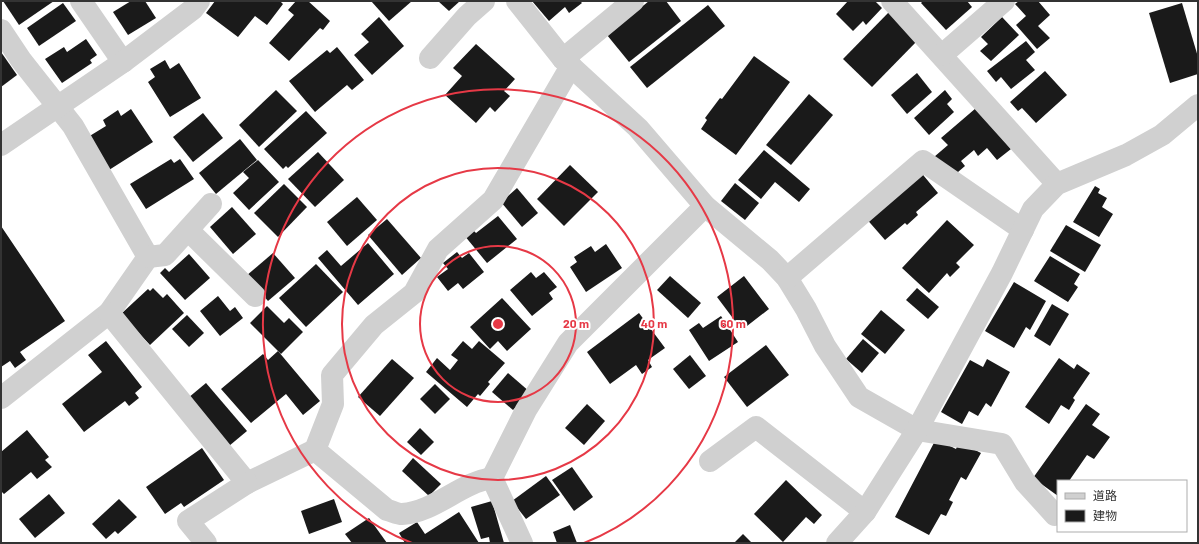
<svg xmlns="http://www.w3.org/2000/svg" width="1199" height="544" font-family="Barlow,'Noto Sans JP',sans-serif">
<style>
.building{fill:#1a1a1a}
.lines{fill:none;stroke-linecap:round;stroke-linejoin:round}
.minor{stroke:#d0d0d0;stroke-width:22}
.ring{fill:none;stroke:#e63946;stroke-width:2}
.centre{fill:#e63946;stroke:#fff;stroke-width:2}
.ring-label{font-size:12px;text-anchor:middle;font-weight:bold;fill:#e63946;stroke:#fff;stroke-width:4;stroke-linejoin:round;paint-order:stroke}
</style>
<rect width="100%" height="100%" fill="#fff"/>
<!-- building -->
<g class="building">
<polygon points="3,1 54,1 19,25"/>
<polygon points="131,1 145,1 156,18 128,35 113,12"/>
<polygon points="215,1 280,1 283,4 267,25 255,16 238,37 206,13"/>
<polygon points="296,1 308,1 330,21 323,30 320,28 289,61 269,43 294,15 288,10"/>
<polygon points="371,1 412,1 389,21"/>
<polygon points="438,1 460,1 449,11"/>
<polygon points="532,1 580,1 582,3 569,13 565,7 549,21"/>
<polygon points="649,1 666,1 681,21 629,62 607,35"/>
<polygon points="848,1 875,1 882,8 866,25 863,21 853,31 836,14"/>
<polygon points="923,1 967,1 972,7 946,30 921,3"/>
<polygon points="1019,1 1038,1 1050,15 1038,26 1050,38 1037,49 1016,25 1026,16 1015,4"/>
<polygon points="63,3 76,21 39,46 27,28"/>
<polygon points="1182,3 1198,57 1198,74 1170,83 1149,13"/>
<polygon points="708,5 725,26 647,88 630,67"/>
<polygon points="889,12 918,40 872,87 843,59"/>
<polygon points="379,17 404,46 372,75 354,55 369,42 361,34"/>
<polygon points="1002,17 1019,35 991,61 980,51 988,44 981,37"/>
<polygon points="86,39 97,55 90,60 92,63 62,83 45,59 64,47 67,52"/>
<polygon points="1026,41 1035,52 1026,60 1035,70 1011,89 1001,77 996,82 987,71"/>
<polygon points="476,44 515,79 504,91 510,96 495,112 490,107 476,123 445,95 462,76 453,68"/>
<polygon points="337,47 364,80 352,90 347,85 315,112 289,81 327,50 330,53"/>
<polygon points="1,52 17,75 1,87"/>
<polygon points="754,56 790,82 736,155 701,129 707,120 705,118 720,98 722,99"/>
<polygon points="165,60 170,69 179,63 201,98 170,117 148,82 155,77 150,69"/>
<polygon points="1045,71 1067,95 1036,123 1022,108 1018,111 1010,102"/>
<polygon points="917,73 932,92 907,114 891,95"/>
<polygon points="276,90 297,111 259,147 239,125"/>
<polygon points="945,90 952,99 947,104 954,112 929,135 914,118"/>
<polygon points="809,94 833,115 791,165 766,145"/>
<polygon points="976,108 1011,149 997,160 987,148 978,156 974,150 961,161 965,166 951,178 934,157 948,145 941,138"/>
<polygon points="131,109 153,142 109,170 88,137 106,126 103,120 118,110 121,116"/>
<polygon points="306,111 327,133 288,168 286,166 283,169 264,149"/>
<polygon points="203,113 223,138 193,162 173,137"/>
<polygon points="240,139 257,160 216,194 199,173"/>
<polygon points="764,150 810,189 799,202 775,182 761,199 738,180"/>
<polygon points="318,152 344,180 315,207 288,179"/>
<polygon points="171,159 174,163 180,159 194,179 146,209 130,184"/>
<polygon points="258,160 279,182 249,210 233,193 249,178 243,172"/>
<polygon points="570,165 598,192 564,226 537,199"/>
<polygon points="919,170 938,193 916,212 918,215 907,225 905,223 885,240 864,216"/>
<polygon points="735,183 759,203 745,220 721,201"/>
<polygon points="284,184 307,207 278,237 254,213"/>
<polygon points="1095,186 1100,189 1098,193 1107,198 1102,207 1113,214 1099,237 1073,222"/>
<polygon points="517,188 538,213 522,227 501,202"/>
<polygon points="357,197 377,220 347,246 327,222"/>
<polygon points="232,207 256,234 233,254 210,227"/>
<polygon points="498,216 517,239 487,263 464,235 472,229 476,233"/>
<polygon points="387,219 421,258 402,275 368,235"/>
<polygon points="947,220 974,245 956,263 960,267 950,277 947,273 929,293 902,268"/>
<polygon points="1066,225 1101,245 1085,272 1050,251"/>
<polygon points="1,226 65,321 20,352 26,360 15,368 10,361 1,367"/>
<polygon points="368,243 394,274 358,305 318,258 327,250 341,266"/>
<polygon points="606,244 622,268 586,292 570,267 577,262 574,257 591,246 595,252"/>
<polygon points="457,252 462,258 469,253 484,272 463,289 458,283 448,291 437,277 448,269 443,263"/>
<polygon points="273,253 295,278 268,301 246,276"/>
<polygon points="189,254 210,278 185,300 160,273 165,268 169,272"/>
<polygon points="1050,256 1080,274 1074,284 1078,287 1068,302 1034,281"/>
<polygon points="316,264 343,292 306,327 279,298"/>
<polygon points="531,272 536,278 544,272 557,287 549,293 553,299 532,316 510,290"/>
<polygon points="670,276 701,303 688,318 657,290"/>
<polygon points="744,276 769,309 747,326 743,322 738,325 717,297"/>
<polygon points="1014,282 1046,301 1030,330 1026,327 1014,348 985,331"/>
<polygon points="153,288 163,298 167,294 184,313 150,345 121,314 148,289 150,291"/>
<polygon points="917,288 939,307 928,319 906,300"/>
<polygon points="218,296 230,311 235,307 243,318 220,336 200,311"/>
<polygon points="502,298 531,329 507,351 498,341 490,349 470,327"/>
<polygon points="1052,304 1069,314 1050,346 1034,336"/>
<polygon points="267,306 284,323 289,318 303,332 281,354 250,323"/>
<polygon points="881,310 905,330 885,354 861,334"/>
<polygon points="639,313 665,348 648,360 652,367 642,374 636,365 610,384 587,352"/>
<polygon points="187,315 204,333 189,347 172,329"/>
<polygon points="721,316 738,342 709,361 689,330 699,323 703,328"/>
<polygon points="863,339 879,353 862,373 846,359"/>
<polygon points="106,341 142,387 135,393 139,398 129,406 125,401 84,432 62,404 102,372 88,355"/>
<polygon points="463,341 472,349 479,341 505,363 488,382 490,384 480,396 478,394 467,407 426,372 437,358 450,370 458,360 451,355"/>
<polygon points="766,345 789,375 747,407 724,377"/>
<polygon points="278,351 320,401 303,415 286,394 251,423 221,389 263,354 268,360"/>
<polygon points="690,355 706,376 689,389 673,369"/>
<polygon points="1059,358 1074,369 1077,364 1090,373 1073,398 1075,400 1069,410 1061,405 1049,424 1025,407"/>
<polygon points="392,359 414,378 380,416 358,397"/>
<polygon points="987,359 1010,372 991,407 986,403 978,416 969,411 962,424 941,412 970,360 983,367"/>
<polygon points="508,373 530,392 513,410 492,392"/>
<polygon points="206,383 247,431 229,446 188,398"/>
<polygon points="435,384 450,399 435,414 420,399"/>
<polygon points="587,404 605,421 584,445 565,428"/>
<polygon points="1086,404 1100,414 1092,425 1110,437 1094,459 1087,455 1069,481 1058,481 1058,496 1033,478"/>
<polygon points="420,428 434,442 421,455 407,442"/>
<polygon points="27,430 49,457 45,460 52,467 37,479 31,472 4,494 1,491 1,452"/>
<polygon points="936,439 956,449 959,442 981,453 966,480 961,477 949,500 953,502 946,516 941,514 929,535 895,517"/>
<polygon points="202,448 224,480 184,507 181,503 165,514 146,487"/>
<polygon points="413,458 441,484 429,496 402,471"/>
<polygon points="572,467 593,497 574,511 552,480"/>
<polygon points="546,476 560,495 526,519 512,501"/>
<polygon points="786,480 822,515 814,524 806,517 783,542 754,514"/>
<polygon points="49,494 65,513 35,538 19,519"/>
<polygon points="119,499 137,517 118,534 115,531 106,539 92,524"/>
<polygon points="334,499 342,522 309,534 301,511"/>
<polygon points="492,501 504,543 490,543 489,537 481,539 471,507"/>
<polygon points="459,512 479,543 405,543 399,533 417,522 425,534"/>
<polygon points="369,518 387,543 352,543 345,534"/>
<polygon points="570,525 577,543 557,543 553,532"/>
<polygon points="743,534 752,543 734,543"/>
</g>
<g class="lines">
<!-- minor -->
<g class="minor">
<polyline points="81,1 123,62"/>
<polyline points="517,1 563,59 638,128 705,206 770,260 787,278 806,309 825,346 859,397 917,430 1002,444 1025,482 1055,515"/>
<polyline points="892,1 1057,184"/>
<polyline points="1,30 21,60 73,126 148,257 109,313 1,398"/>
<polyline points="942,55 1004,1"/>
<polyline points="430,58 467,16 484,1"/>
<polyline points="563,59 633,1"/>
<polyline points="1,145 123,62 193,9 199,1"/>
<polyline points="188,230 255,296"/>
<polyline points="148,257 165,255 211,204"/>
<polyline points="787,278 923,161 1023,230"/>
<polyline points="109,313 247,483 315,450 333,404 332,375 374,325 414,293 438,249 493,200 571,66"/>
<path d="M315 450 387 510C392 511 397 514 402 514 435 512 460 483 492 478L522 543"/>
<polyline points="710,461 756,427 865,512"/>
<polyline points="492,478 526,410 568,343 705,206"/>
<polyline points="206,543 188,521 247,483"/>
<polyline points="837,543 865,512 917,430 1002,273 1033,209 1057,184 1126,155 1162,135 1198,105"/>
</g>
</g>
<!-- distance rings -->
<g class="ring">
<circle cx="498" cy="324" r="78"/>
<circle cx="498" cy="324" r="156"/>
<path d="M412 543A235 235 0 1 1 584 543"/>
</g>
<circle cx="498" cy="324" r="6" class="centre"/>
<g class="ring-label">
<text x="576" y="328">20 m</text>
<text x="654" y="328">40 m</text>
<text x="733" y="328">60 m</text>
</g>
<!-- border -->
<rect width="1199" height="544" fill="none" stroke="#333333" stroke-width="4"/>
<!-- legend -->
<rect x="1057" y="480" width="130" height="52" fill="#ffffff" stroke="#adadad"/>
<rect x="1065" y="493" width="20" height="6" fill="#d0d0d0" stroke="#adadad"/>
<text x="1093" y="500" font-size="12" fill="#333333">道路</text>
<rect x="1065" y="510" width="20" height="12" fill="#1a1a1a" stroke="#adadad"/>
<text x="1093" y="520" font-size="12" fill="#333333">建物</text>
</svg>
